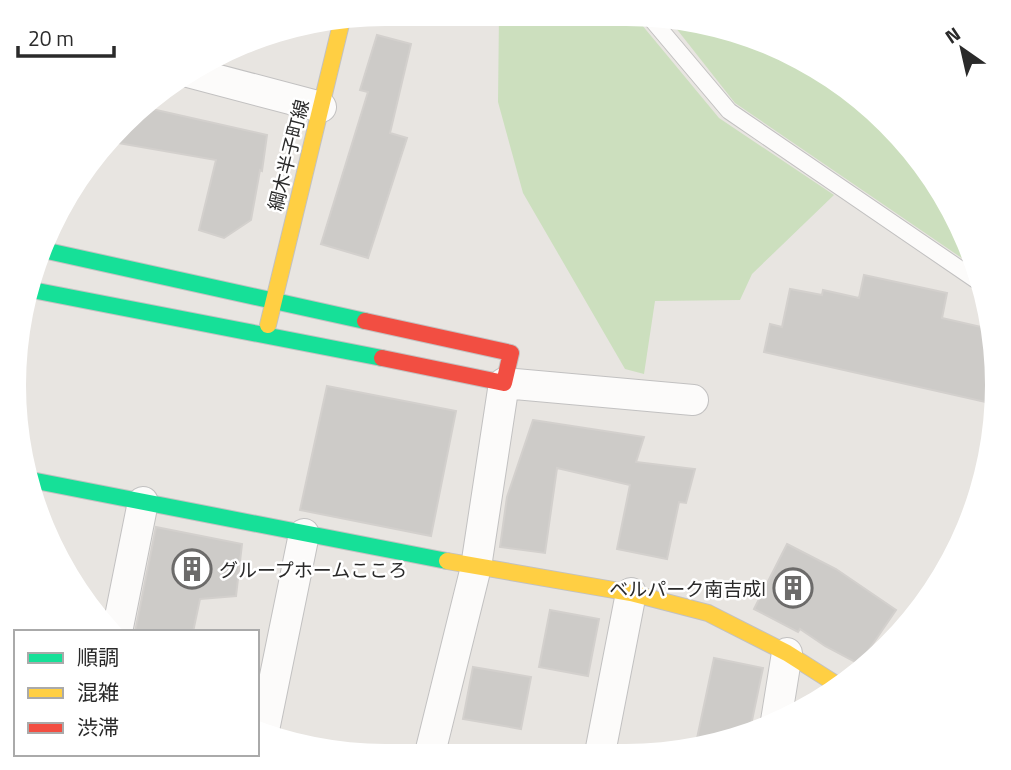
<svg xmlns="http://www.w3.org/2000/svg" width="1011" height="770" font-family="'Titillium Web','Noto Sans JP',sans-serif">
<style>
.green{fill:#ccdfbe}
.building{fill:#cdcbc8;stroke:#d3d0cd;stroke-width:2}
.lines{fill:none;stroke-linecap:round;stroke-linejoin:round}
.lane-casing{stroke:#c2c1c1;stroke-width:18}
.street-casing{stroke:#c2c1c1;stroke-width:32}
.fast-casing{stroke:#c2c1c1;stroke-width:18}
.slow-casing{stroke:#c2c1c1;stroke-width:18}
.jam-casing{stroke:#c2c1c1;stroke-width:18}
.lane{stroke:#fcfbfa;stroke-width:16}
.street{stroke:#fcfbfa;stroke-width:30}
.fast{stroke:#16e098;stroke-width:16}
.slow{stroke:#ffcf43;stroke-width:16}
.jam{stroke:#f24e42;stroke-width:16}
.labels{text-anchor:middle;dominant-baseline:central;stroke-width:5;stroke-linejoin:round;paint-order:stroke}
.street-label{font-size:19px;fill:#2a2a2a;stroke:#fff}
.poi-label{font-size:19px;fill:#2a2a2a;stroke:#fff;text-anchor:start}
</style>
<rect width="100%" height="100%" fill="#e8e5e1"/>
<!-- green -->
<g class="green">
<polygon points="499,14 625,15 637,19 719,118 834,195 752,274 740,300 655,301 644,374 625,369 523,193 498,102"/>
<polygon points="668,18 722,27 852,90 935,179 969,263 735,103"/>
</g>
<!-- building -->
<g class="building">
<polygon points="377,35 411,44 390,133 407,138 368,258 321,244 368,92 360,90"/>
<polygon points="143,107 267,135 262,171 260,170 251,220 224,238 199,230 216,160 118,143 125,121"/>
<polygon points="864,275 947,293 942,318 990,329 990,403 764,352 770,324 782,327 790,289 822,295 823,290 859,298"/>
<polygon points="327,386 456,411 431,536 300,510"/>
<polygon points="533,420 644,437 636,462 695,469 686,503 679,502 667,559 617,549 630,485 557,468 545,553 500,547 507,497"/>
<polygon points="156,527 242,544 236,596 200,599 193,632 135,632"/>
<polygon points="787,544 836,569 896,610 859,664 825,646 800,629 798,632 754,609"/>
<polygon points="550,610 599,619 588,676 539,667"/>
<polygon points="714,658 763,668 749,735 695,748"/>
<polygon points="473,667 531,677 521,729 463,719"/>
</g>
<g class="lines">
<!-- lane casing -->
<g class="lane-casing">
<polyline id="lane" points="648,15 729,111 976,280"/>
</g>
<!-- street casing -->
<g class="street-casing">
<g id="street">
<polyline points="188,72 321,107"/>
<polyline points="117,632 143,502"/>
<polyline points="776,721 787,653"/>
<polyline points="263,735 304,534"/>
<polyline points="430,753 476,567 504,383 693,400"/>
<polyline points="600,753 631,593"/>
</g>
</g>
<!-- fast casing -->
<g class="fast-casing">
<g id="fast">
<polyline points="43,250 365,321"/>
<polyline points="27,289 382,358"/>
<polyline points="26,479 447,561"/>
</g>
</g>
<!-- slow casing -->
<g class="slow-casing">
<g id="slow">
<polyline points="268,325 342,20"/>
<polyline points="447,561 631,593 708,613 787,653 839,686"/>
</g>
</g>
<!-- jam casing -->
<g class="jam-casing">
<polyline id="jam" points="365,321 511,353 504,383 382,358"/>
</g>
<!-- lane -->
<use href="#lane" class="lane"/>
<!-- street -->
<use href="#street" class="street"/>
<!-- fast -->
<use href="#fast" class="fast"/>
<!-- slow -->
<use href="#slow" class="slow"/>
<!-- jam -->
<use href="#jam" class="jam"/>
</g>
<!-- icons -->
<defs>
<g id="building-ring" transform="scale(2.0125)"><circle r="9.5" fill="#fff" stroke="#6c6b6a" stroke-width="1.5"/><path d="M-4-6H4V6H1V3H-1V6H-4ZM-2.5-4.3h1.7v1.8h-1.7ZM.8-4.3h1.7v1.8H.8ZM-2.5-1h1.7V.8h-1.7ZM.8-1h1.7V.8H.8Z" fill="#6c6b6a"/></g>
</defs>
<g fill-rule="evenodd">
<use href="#building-ring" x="192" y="569"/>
<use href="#building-ring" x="793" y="588"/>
</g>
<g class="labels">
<!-- street labels -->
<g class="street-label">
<text transform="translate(288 155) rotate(-76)">綱木半子町線</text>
</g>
<!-- poi labels -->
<g class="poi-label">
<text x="219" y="569">グループホームこころ</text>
<text x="766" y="588" text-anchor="end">ベルパーク南吉成I</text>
</g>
</g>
<!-- crop -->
<path d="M0 0H1011V770H0ZM385 26H626A359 359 0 0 1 985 385V385A359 359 0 0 1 626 744H385A359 359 0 0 1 26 385V385A359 359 0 0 1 385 26Z" fill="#fff" fill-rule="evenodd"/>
<!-- legend -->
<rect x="14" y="630" width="245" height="126" fill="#ffffff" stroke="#aaaaaa" stroke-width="2"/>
<rect x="28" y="653" width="35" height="10" fill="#16e098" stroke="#aaaaaa" stroke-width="2"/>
<text x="77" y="665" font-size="21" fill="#2a2a2a">順調</text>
<rect x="28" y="688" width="35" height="10" fill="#ffcf43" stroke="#aaaaaa" stroke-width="2"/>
<text x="77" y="700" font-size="21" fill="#2a2a2a">混雑</text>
<rect x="28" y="723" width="35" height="10" fill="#f24e42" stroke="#aaaaaa" stroke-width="2"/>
<text x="77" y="735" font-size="21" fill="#2a2a2a">渋滞</text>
<!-- north arrow -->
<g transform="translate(962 49) rotate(326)" stroke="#ffffff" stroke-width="5" paint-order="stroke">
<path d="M0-5L12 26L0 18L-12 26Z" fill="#2a2a2a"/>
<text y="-10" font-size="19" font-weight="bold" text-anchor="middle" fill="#2a2a2a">N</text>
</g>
<!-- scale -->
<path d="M18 46v10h96v-10" fill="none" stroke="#2a2a2a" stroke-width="3.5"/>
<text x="28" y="46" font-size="21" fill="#2a2a2a" stroke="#ffffff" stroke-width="5" paint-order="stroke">20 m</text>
</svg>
